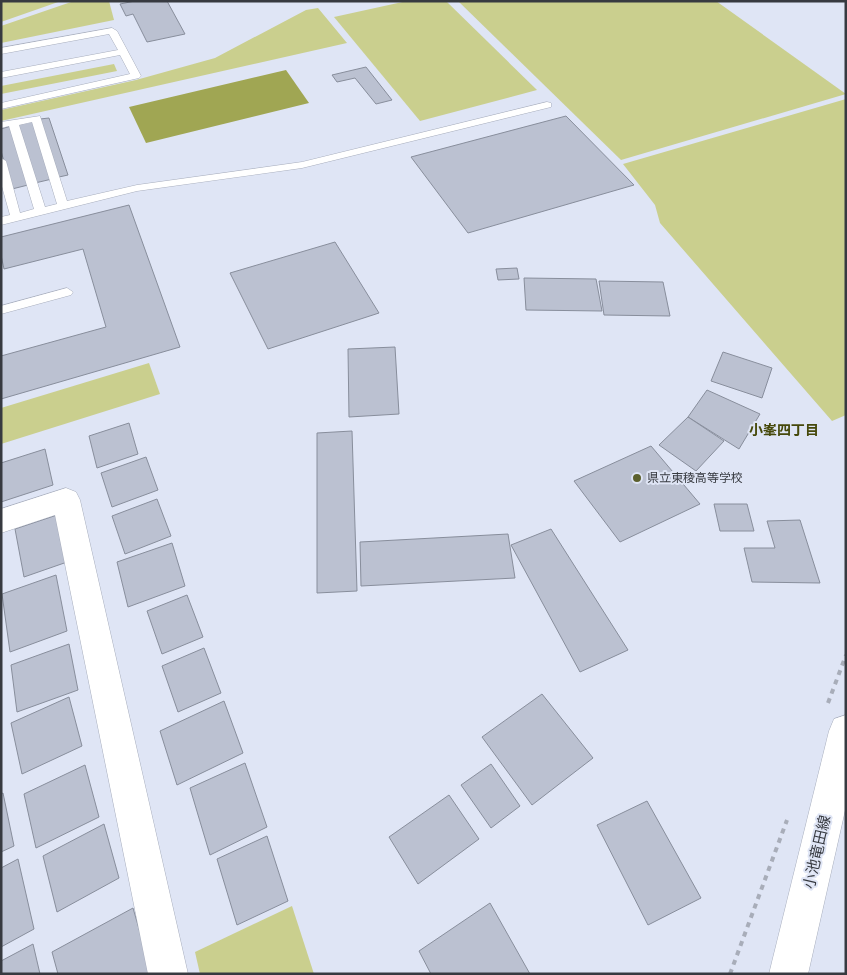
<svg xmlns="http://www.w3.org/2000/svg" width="847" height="975" font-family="'DejaVu Sans','Noto Sans JP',sans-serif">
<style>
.green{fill:#cacf8e}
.water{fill:#a0a653}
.building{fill:#bbc1d1;stroke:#888e9c}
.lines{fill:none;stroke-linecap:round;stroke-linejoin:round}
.lane-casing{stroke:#a8aebd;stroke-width:1}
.street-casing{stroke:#a8aebd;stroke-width:1}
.secondary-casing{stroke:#a8aebd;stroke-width:1}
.path{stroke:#a8adb9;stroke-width:4;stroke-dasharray:5 5;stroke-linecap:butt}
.lane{fill:#fff;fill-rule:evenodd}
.street{fill:#fff;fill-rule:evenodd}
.secondary{fill:#fff;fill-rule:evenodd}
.poi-dot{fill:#5c602d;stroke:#dfe5f5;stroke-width:2}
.labels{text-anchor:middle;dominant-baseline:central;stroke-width:4;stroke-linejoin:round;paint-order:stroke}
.poi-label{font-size:12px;fill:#373a40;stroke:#dfe5f5;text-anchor:start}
.neighbourhood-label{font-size:14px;font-weight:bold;fill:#46490b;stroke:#dfe5f5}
.near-street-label{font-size:15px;fill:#373a40;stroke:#dfe5f5}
</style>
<rect width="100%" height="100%" fill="#dfe5f5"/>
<!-- green -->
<g class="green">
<polygon points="1,1 61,1 1,22"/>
<polygon points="74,1 109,1 114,20 1,43 1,26"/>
<polygon points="407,1 446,1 537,90 420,121 334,17"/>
<polygon points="458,1 716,1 846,94 621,160"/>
<polygon points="318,8 347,43 1,121 1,110 136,80 215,58 306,10"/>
<polygon points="114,64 117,71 1,94 1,86"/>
<polygon points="846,99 846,415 832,421 660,223 655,205 623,164"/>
<polygon points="149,363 160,394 1,444 1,408"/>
<polygon points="292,906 314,974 200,974 195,952"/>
</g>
<!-- water -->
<polygon class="water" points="286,70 309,103 146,143 129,107"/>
<!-- building -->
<g class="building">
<polygon points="135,1 167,1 185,34 147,42 133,14 126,16 120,4"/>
<polygon points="366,67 392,100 376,104 355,78 337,82 332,75"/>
<polygon points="566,116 634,185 468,233 411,157"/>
<polygon points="49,118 68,175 59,177 40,119"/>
<polygon points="33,121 52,179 35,183 18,125"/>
<polygon points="11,126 28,185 12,189 1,151 1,129"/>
<polygon points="129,205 180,347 1,399 1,356 106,327 83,249 4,269 1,255 1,237"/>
<polygon points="335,242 379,313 268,349 230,273"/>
<polygon points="517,268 519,279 498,280 496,269"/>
<polygon points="524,278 596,279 602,311 526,310"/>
<polygon points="599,281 663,282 670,316 604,315"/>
<polygon points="395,347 399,414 349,417 348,349"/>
<polygon points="723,352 772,368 762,398 711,381"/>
<polygon points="707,390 760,414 739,449 688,417"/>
<polygon points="688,417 724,441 696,471 659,445"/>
<polygon points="129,423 138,454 97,468 89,436"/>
<polygon points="352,431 357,591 317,593 317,433"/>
<polygon points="651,446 700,504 620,542 574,481"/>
<polygon points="45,449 53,485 1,502 1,463"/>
<polygon points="146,457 158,490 112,507 101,473"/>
<polygon points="157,499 171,536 125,554 112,516"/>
<polygon points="714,504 747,504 754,531 720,531"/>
<polygon points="60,514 70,561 24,577 15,529"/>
<polygon points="800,520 820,583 752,582 744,548 775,548 767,521"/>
<polygon points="551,529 628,650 580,672 511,545"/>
<polygon points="508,534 515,578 361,586 360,542"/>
<polygon points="172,543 185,586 128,607 117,562"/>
<polygon points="56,575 67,631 10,652 2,594"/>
<polygon points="187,595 203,637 162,654 147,611"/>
<polygon points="69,644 78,690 17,712 11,665"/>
<polygon points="204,648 221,693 178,712 162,666"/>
<polygon points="542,694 593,758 532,805 482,737"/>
<polygon points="69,697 82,746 22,774 11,723"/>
<polygon points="224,701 243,753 177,785 160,731"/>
<polygon points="245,763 267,827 210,855 190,788"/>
<polygon points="491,764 520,806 491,828 461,785"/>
<polygon points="85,765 99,817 36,848 24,794"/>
<polygon points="3,793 14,846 1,852 1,794"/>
<polygon points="449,795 479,839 418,884 389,837"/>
<polygon points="647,801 701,898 648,925 597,825"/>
<polygon points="104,824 119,878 57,912 43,856"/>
<polygon points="267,836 288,901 237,925 217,859"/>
<polygon points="18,859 34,929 1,947 1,868"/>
<polygon points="490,903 530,974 431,974 419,951"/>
<polygon points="133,908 152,974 58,974 52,952"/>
<polygon points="33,944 40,974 1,974 1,961"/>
</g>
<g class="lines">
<!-- lane casing -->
<g class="lane-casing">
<g id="lane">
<polygon points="112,28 117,31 141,76 139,78 1,109 1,103 130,74 120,55 1,78 1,72 118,50 109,34 1,54 1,48"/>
<path d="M547 102 551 103V107L302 168 137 191 1 225V217L10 215 1 183V158L6 161 20 213 34 209 9 126 1 128V122L40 116 67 201 137 185 302 162ZM32 122 57 204 45 207 19 125Z"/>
<polygon points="67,288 73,292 71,295 1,314 1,306"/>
</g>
</g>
<!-- street casing -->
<g class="street-casing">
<polygon id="street" points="66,488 76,492 80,500 188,974 148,974 55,515 1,533 1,509"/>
</g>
<!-- secondary casing -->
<g class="secondary-casing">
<polygon id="secondary" points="846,715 846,806 808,974 769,974 829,731 834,719"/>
</g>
<!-- path -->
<g class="path">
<polyline points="828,703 846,655"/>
<polyline points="730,974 787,820"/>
</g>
<!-- lane -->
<use href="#lane" class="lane"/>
<!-- street -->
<use href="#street" class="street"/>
<!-- secondary -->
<use href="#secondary" class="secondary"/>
</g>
<!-- markers -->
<circle class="poi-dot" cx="637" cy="478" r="5"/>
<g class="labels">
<!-- poi labels -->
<g class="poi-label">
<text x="647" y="478">県立東稜高等学校</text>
</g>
<!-- neighbourhood labels -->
<g class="neighbourhood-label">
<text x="784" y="430">小峯四丁目</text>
</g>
<!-- near-street labels -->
<g class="near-street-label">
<text transform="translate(817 852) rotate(-77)">小池竜田線</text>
</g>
</g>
<!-- border -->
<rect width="847" height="975" fill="none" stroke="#373a40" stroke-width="5"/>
</svg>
